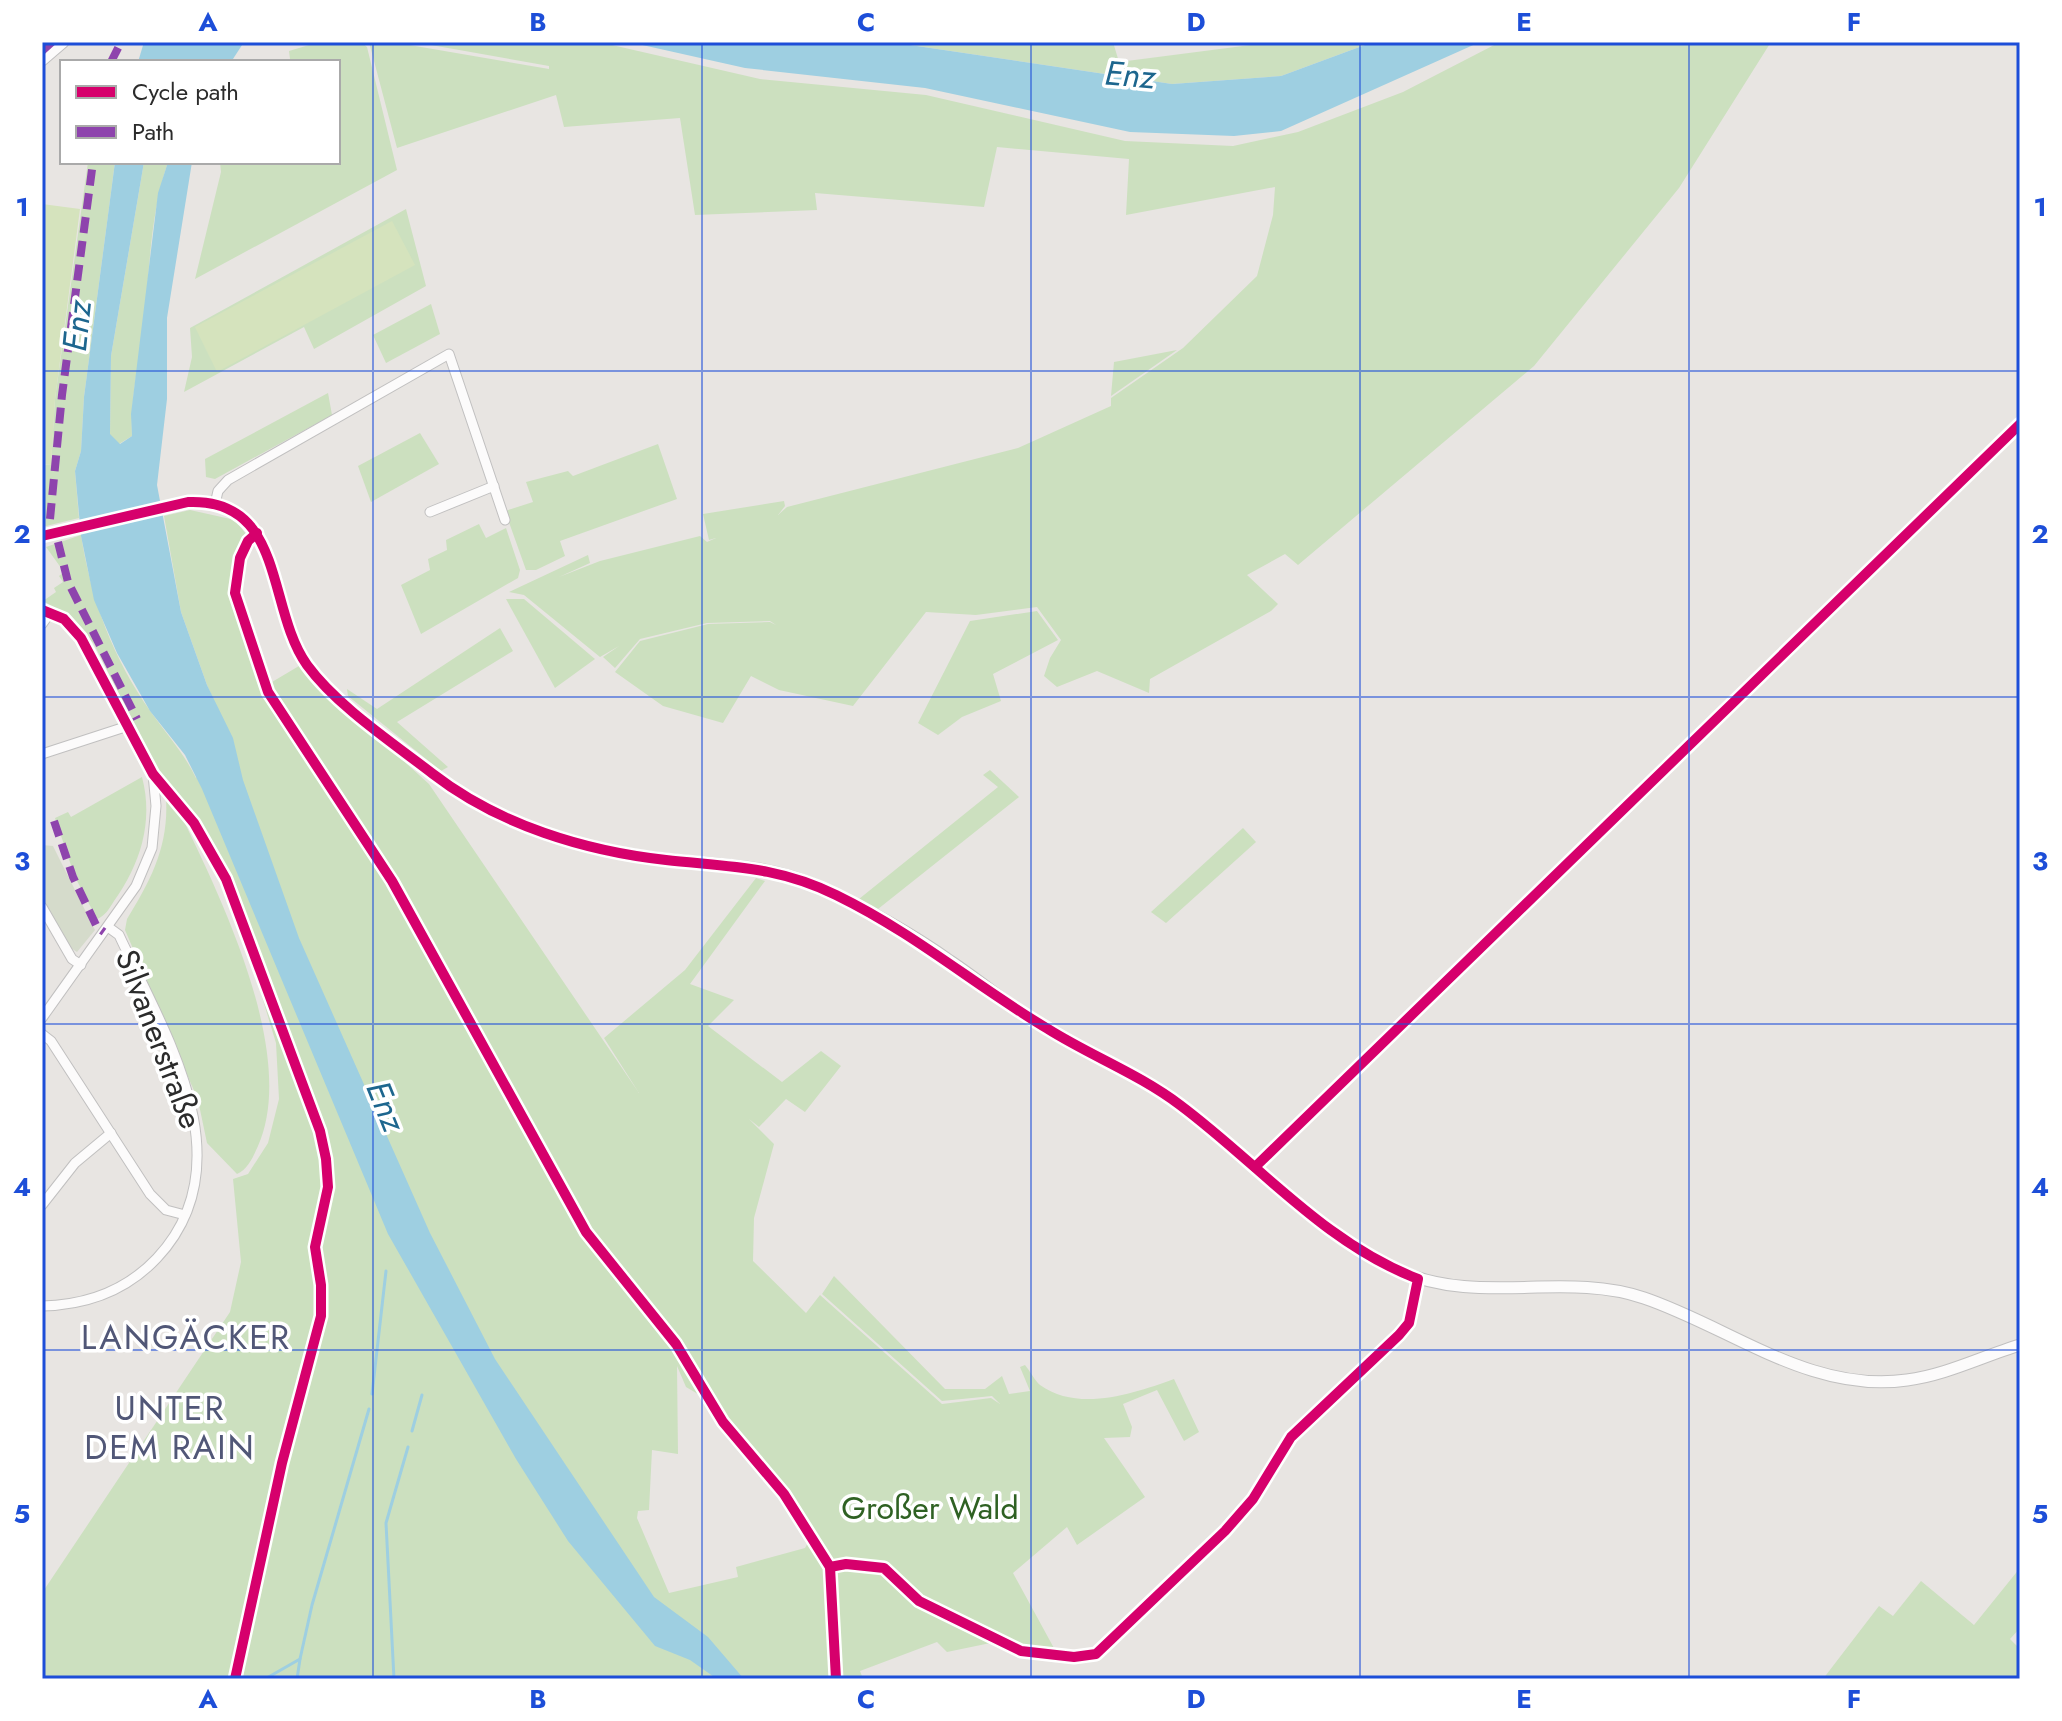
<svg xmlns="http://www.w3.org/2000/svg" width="2062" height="1721" font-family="Jost,sans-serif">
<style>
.green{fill:#cce0bf;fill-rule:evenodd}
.cemetery{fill:#d5dbcb}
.pitch{fill:#d5e3bd}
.water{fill:#9ecfe1}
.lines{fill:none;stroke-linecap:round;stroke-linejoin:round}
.stream{stroke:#9ecfe1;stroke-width:3}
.minor-casing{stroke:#c1c0c0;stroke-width:11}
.tertiary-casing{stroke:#c1c0c0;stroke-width:13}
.minor{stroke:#fcfbfb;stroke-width:9}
.tertiary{stroke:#fcfbfb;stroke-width:11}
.quiet{stroke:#8e44ad;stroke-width:8;stroke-dasharray:16 8;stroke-linecap:butt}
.cycleway-casing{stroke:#fff;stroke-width:15}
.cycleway{stroke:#d6006c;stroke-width:10}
.grid{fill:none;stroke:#1d4ed8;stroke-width:2;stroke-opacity:0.55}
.labels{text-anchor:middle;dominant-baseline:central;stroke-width:7;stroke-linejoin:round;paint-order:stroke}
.street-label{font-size:32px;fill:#2b2b2b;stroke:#fff}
.park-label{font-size:32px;fill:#2f6123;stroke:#fff}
.water-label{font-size:34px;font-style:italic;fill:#1d668e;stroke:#fff}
.neighbourhood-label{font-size:34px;letter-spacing:2px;fill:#515777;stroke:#fff}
.neatline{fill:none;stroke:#1d4ed8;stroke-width:3}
.grid-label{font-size:26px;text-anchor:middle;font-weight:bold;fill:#1d4ed8}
</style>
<rect width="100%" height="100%" fill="#e8e5e2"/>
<!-- green -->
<g class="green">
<polygon points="319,42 361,42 367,47 397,170 195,279 221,172 220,162 338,162 338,62 286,62 290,59 289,51"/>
<polygon points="369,42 392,42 549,69 549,66 414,42 599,42 760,79 926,95 1125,141 1233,146 1298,132 1403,92 1500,42 1771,42 1679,188 1534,366 1298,565 1285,554 1247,575 1278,604 1271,611 1150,679 1149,693 1097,671 1057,687 1044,676 1050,658 1061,640 1037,607 976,615 926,612 853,706 779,690 751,676 723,723 663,706 615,672 640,641 708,624 770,622 776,625 770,621 707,623 640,639 615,668 603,657 619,646 600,657 524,595 509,592 588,555 590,563 559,577 600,561 700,536 707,542 716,538 709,540 703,514 784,501 785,506 778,515 787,507 1018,448 1111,406 1111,398 1183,348 1257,276 1273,215 1275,187 1126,215 1129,159 997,147 984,207 815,193 817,210 695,215 680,118 564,127 556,95 397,148"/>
<polygon points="890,42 1113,42 1119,62 1273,42 1373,42 1281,76 1172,84"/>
<polygon points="88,162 115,162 84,397 81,451 75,471 79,518 42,527 42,464 51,465 55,399"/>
<path d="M144 162H168C151 212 150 261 145 314 141 355 130 394 132 436L119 444 110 435 111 356Z"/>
<polygon points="406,209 426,286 314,349 304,327 184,392 192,357 190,328"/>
<polygon points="431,304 440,334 386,363 373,335"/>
<polygon points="1177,350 1111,396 1114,362"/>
<polygon points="328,393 332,415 215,479 206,477 205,459"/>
<polygon points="420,433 439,464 371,502 358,466"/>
<polygon points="658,444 677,499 560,541 565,556 536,570 526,570 505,511 533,502 526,482 568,471 573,476"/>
<path d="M190 510 235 520 246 534 233 563 235 587 253 658 272 682 299 666 429 784 639 1093 604 1038 685 970 756 878 765 881 690 984 734 1000 708 1026 782 1082 821 1051 841 1066 805 1112 786 1099 759 1127 749 1119 774 1144 754 1218 753 1261 806 1313 820 1295 942 1404 991 1398 1000 1404 992 1396 942 1401 822 1294 834 1276 945 1389H985L1002 1376 1009 1394 1030 1391 1020 1367 1025 1365C1030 1371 1035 1381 1040 1385 1079 1413 1135 1393 1174 1379L1199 1432 1184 1441 1157 1390 1123 1404 1132 1427 1130 1437 1104 1438 1145 1497 1077 1545 1067 1527 1013 1573 1055 1650H1032L1005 1640 947 1652 937 1642 860 1671 863 1679H42V1593L230 1312 241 1262 233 1179 248 1174 268 1143 279 1099 276 1043 244 938 193 822 157 770 94 644 68 615 43 601 56 592 54 588 63 582 59 576 64 572 46 547 81 535C91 599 113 659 151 712 167 735 184 753 196 778L233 742 207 685 181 612 164 516ZM677 1366 686 1387 708 1400 810 1539 805 1548 736 1567 738 1577 669 1593 637 1518 638 1511 649 1510 652 1450 678 1454Z"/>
<polygon points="479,524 486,538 506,528 520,570 518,578 421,634 401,585 430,570 428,559 447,550 446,540"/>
<polygon points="506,599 524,599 595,659 555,688"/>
<polygon points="1037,611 1058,640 993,674 1001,701 962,717 938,735 918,723 970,621"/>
<polygon points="500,628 513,651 397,722 448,767 441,771 348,696 347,689 377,709"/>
<polygon points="990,770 1019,797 878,909 859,899 998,787 983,775"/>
<path d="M142 777C154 822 140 865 114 901 109 909 105 916 97 919L75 877 55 818 68 812 71 817Z"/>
<path d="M166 798 177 807C218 891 299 1054 258 1146 253 1157 248 1169 237 1174L207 1143 198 1100 125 930 127 919C151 880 169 846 166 798Z"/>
<polygon points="1243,828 1256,842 1166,923 1151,912"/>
<polygon points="2020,1568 2020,1628 2010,1639 2020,1649 2020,1679 1823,1679 1879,1606 1893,1616 1921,1581 1974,1625"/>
</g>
<!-- cemetery -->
<polygon class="cemetery" points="42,845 53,846 95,930 77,952 68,946 42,901"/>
<!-- pitch -->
<g class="pitch">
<polygon points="42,204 80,209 55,399 51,465 42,464"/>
<polygon points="392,221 415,265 217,372 195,327"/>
</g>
<!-- water -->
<g class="water">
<polygon points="144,42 244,42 231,62 138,62"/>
<polygon points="629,42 890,42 1172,84 1281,76 1373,42 1480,42 1281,131 1234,136 1130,132 925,88 745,68"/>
<polygon points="115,162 144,162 111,356 110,434 120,444 132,436 131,414 158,193 168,162 192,162 167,318 167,399 157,485 181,612 207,685 233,738 243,780 299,938 430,1233 495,1359 654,1597 708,1637 744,1679 717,1679 690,1660 655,1646 568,1541 516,1459 388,1234 202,789 185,755 150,711 117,653 94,600 81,536 75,471 81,451 84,397"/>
</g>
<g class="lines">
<!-- stream -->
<g class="stream">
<polyline points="372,1394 386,1271"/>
<polyline points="412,1431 422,1395"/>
<polyline points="265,1679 300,1659 312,1605 369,1409"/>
<polyline points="297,1679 300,1659"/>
<polyline points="394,1679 386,1523 408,1447"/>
</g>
<!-- minor casing -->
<g class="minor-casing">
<g id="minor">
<polyline points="215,504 218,491 228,480 449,354 505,520"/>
<polyline points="430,512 494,486"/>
<polyline points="42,610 68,622 89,651 153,774 156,806 152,848 136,886 42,1018"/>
<polyline points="42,624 50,613"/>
<polyline points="42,754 128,726"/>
<polyline points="42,907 72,959 81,965"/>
<polyline points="42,1034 51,1041 150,1194 166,1210 185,1215"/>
<polyline points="42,1205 75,1163 111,1133"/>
<path d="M42 1306C86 1305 126 1291 157 1258 247 1162 164 1032 119 935L108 927"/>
</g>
</g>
<!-- tertiary casing -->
<g class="tertiary-casing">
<g id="tertiary">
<polyline points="42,60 63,42"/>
<path d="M42 536 188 502C288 500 265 611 310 669 339 705 411 759 450 786 514 830 596 853 672 860 723 865 772 865 819 887 865 908 909 932 950 961 983 983 1013 1009 1047 1029 1093 1057 1143 1076 1186 1110 1257 1164 1317 1235 1400 1271 1478 1306 1565 1271 1644 1298 1730 1327 1811 1394 1907 1380 1946 1375 1983 1356 2020 1345"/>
</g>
</g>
<!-- minor -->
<use href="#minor" class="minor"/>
<!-- tertiary -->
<use href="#tertiary" class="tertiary"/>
<!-- quiet -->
<g class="quiet">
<polyline points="42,51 52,42"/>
<polyline points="111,62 121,42"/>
<polyline points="50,519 62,395 93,162"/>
<polyline points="58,542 68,582 137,719"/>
<polyline points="54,821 73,877 97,927 104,932"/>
</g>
<!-- cycleway casing -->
<g class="cycleway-casing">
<g id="cycleway">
<polyline points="257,533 248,541 240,558 235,593 268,692 392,881 586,1232 676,1344 723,1422 784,1494 830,1567 836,1679"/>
<path d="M42 536 188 502C286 498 266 608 307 665 337 706 393 743 433 774 499 825 585 851 666 860 730 867 777 866 836 895 916 934 974 985 1048 1029 1091 1056 1139 1074 1180 1105 1259 1164 1324 1243 1418 1279L1409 1323 1399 1335 1291 1437 1253 1499 1225 1531 1096 1654 1074 1657 1021 1651 919 1601 884 1568 846 1564 830 1567"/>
<polyline points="42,610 64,619 81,638 153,774 194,823 226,879 320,1131 326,1159 328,1187 315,1247 321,1285 321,1316 282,1463 235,1679"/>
<polyline points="1255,1167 2020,424"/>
</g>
</g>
<!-- cycleway -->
<use href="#cycleway" class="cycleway"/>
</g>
<!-- grid -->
<path class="grid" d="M373 42V1679M702 42V1679M1031 42V1679M1360 42V1679M1689 42V1679M42 371H2020M42 697H2020M42 1024H2020M42 1350H2020"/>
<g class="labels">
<!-- street labels -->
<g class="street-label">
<text transform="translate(159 1039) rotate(69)">Silvanerstraße</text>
</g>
<!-- park labels -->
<g class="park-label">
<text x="930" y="1508">Großer Wald</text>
</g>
<!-- water labels -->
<g class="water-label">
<text transform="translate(1130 75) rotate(5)">Enz</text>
<text transform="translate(77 326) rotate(-84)">Enz</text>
<text transform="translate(386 1106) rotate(68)">Enz</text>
</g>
<!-- neighbourhood labels -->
<g class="neighbourhood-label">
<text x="186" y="1337">LANGÄCKER</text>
<text x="170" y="1408">UNTER<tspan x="170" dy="39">DEM RAIN</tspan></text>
</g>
</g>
<!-- border -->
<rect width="2062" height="1721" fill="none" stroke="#ffffff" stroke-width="88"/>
<!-- legend -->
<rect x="60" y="60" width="280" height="104" fill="#ffffff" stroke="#aaaaaa" stroke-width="2"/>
<rect x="76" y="86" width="40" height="12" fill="#d6006c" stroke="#aaaaaa" stroke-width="2"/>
<text x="132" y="100" font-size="24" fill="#2b2b2b">Cycle path</text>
<rect x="76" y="126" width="40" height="12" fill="#8e44ad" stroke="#aaaaaa" stroke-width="2"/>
<text x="132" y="140" font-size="24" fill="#2b2b2b">Path</text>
<rect x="44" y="44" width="1974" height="1633" class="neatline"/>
<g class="grid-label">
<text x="208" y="31">A</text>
<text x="538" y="31">B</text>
<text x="866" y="31">C</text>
<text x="1196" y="31">D</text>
<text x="1524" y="31">E</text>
<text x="1854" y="31">F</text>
<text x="22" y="216">1</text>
<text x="2040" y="216">1</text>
<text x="22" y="543">2</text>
<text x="2040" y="543">2</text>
<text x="22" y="870">3</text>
<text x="2040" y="870">3</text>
<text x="22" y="1196">4</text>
<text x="2040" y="1196">4</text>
<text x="22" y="1523">5</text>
<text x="2040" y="1523">5</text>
<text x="208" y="1708">A</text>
<text x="538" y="1708">B</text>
<text x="866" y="1708">C</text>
<text x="1196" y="1708">D</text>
<text x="1524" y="1708">E</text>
<text x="1854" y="1708">F</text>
</g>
</svg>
